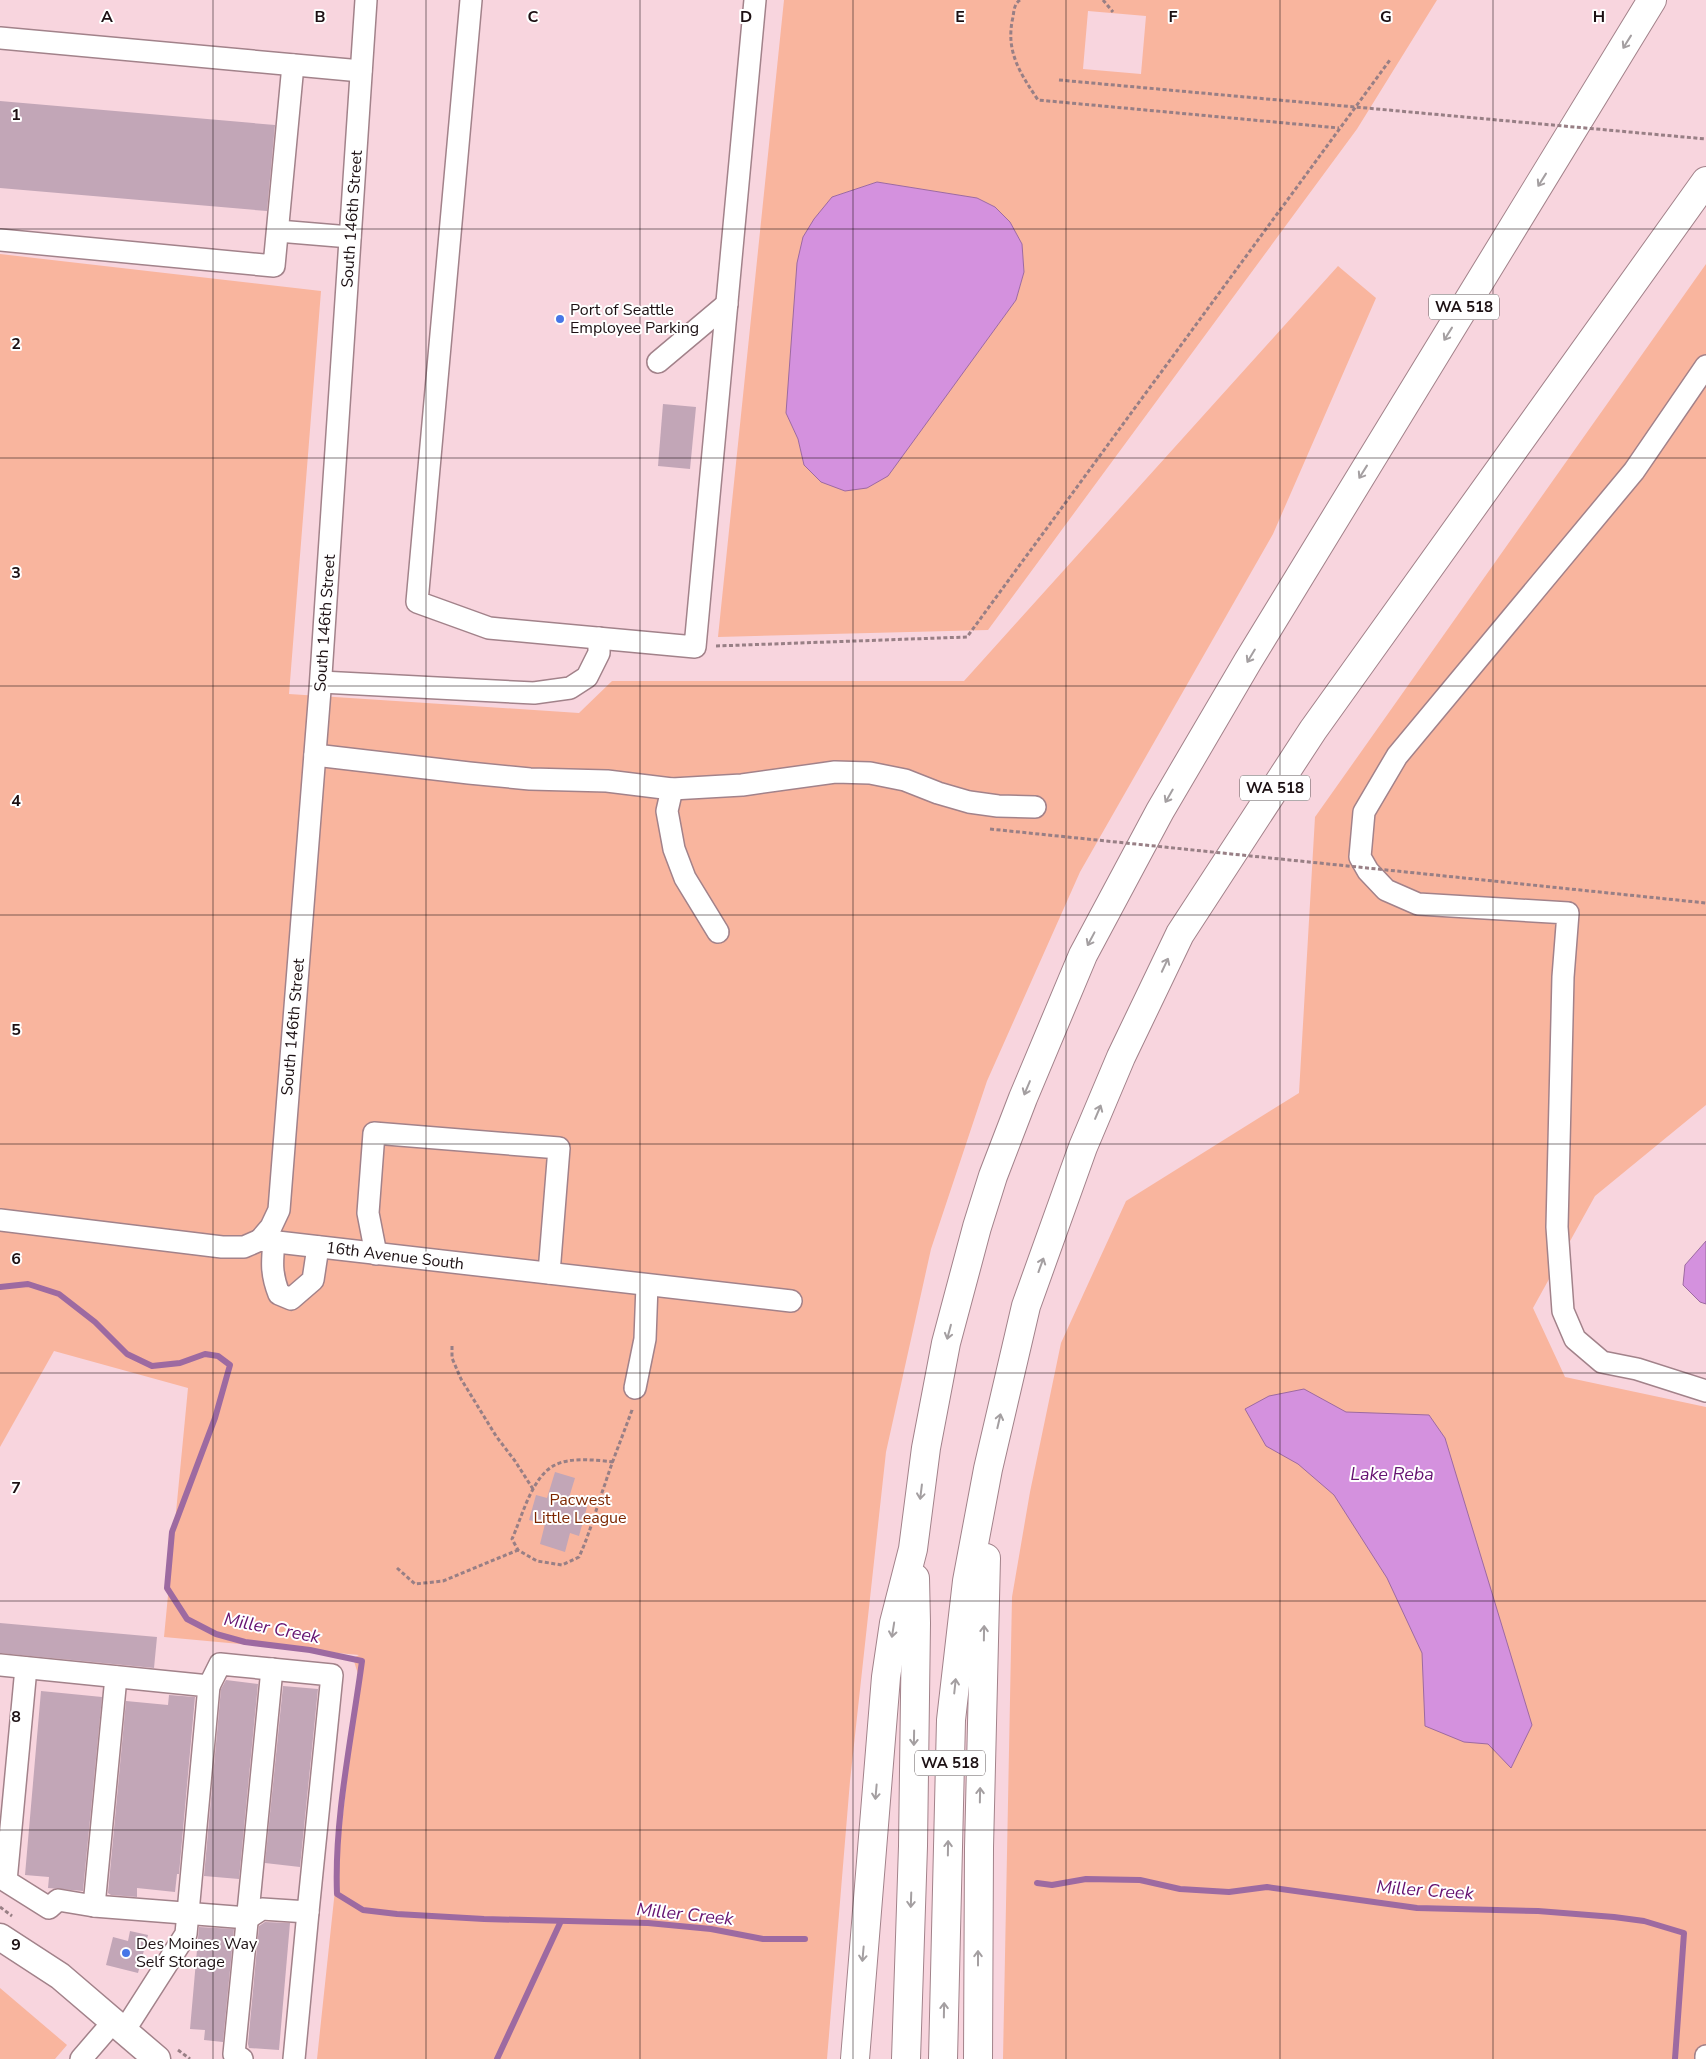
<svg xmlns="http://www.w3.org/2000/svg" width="1706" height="2059" font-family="'Nunito Sans',sans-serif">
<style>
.green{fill:#f9b59e;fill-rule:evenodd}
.water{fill:#d491de;stroke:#9d6aa1}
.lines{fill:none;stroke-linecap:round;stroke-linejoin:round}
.stream{stroke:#9d6aa1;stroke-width:6}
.building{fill:#c2a6b7}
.minor-casing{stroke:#a2828a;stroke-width:24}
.major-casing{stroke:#a2828a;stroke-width:29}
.highway-casing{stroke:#a2828a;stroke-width:30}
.path{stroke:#987f85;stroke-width:3;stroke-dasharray:4 2.5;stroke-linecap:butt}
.minor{stroke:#fff;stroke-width:21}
.major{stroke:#fff;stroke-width:26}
.highway{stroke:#fff;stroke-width:28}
.path-bridge{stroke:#987f85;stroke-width:3;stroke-dasharray:4 2.5;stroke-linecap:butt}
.oneway{stroke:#a49fa1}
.grid{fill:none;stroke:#1c1013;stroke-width:1;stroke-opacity:0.55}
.poi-dot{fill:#4676e7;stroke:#fff;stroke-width:2}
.labels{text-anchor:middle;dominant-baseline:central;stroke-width:4;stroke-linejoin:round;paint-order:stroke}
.shield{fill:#fff;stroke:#60585a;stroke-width:1}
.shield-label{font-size:15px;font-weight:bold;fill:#1c1013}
.street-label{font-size:16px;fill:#1c1013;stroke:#fff}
.poi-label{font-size:16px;fill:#1c1013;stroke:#fff;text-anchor:start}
.park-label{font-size:16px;fill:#7d2600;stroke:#fff}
.water-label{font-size:18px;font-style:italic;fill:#651271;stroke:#fff}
.grid-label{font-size:16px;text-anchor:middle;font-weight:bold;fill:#1c1013;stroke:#fff;stroke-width:4;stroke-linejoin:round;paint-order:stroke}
</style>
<rect width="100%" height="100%" fill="#f8d5de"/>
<!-- green -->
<g class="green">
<path d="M784 0H1437L1357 129 988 630 718 637ZM1088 11 1146 16 1141 74 1083 69ZM877 182 977 198 995 207 1010 222 1022 244 1024 272 1016 300 888 475 804 465 798 439 786 413 832 197Z"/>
<polygon points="0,254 321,291 289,694 579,713 612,681 964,681 1338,266 1376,298 1273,534 1080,872 987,1081 931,1249 886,1452 850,1781 827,2059 317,2059 358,1674 353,1658 359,1655 164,1637 188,1388 54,1351 0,1447"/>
<polygon points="1706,264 1706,1105 1595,1196 1533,1308 1565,1377 1706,1407 1706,2059 1003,2059 1012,1597 1030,1492 1061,1343 1126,1201 1299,1093 1315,817"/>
<polygon points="0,1988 67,2045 55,2059 0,2059"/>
</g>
<!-- water -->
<g class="water">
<polygon points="877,182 977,198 995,207 1010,222 1022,244 1024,272 1016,300 888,476 867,488 845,491 821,482 804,465 798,439 786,413 797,263 803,237 814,219 832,197"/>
<polygon points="1706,1241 1706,1304 1700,1302 1683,1285 1685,1265"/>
<polygon points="1304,1389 1346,1412 1429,1415 1445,1438 1532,1725 1511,1768 1488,1744 1464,1742 1425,1726 1422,1653 1387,1578 1334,1495 1298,1464 1266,1446 1245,1409 1269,1396"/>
</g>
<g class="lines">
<!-- stream -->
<g class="stream">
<path d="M0 1287 28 1284 59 1294 95 1322 127 1354 152 1366 180 1363 205 1354 218 1356 230 1365 215 1418 172 1532 167 1588 187 1619 216 1634 245 1642 310 1650 362 1661C352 1736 334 1819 337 1894L363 1910 397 1914 484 1919 648 1923 711 1929 763 1939H805"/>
<polyline points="1037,1883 1052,1885 1086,1879 1140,1880 1180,1889 1229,1892 1267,1887 1417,1908 1538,1911 1614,1917 1644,1921 1684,1933 1675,2059"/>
<polyline points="497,2059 561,1921"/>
</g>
</g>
<!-- building -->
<g class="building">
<polygon points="0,101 275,125 267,211 0,188"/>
<polygon points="663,404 696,407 690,469 658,466"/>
<polygon points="555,1472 575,1478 568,1501 587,1507 579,1536 570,1533 565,1552 540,1544 545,1524 529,1520 536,1495 547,1498"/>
<polygon points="0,1623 157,1637 154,1668 0,1653"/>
<polygon points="226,1680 258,1684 239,1879 204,1876 221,1689"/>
<polygon points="283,1686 318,1689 300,1867 265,1863"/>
<polygon points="41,1691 102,1697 83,1891 48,1888 49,1877 25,1875"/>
<polygon points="169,1695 195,1697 179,1874 177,1874 175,1892 137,1888 137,1897 111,1895 108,1893 126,1701 168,1705"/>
<polygon points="265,1922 290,1923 279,2050 249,2048 248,2044 259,1926"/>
<polygon points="199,1927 234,1929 223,2042 204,2040 205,2030 190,2029"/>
<polygon points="130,1931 148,1935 138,1973 106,1965 113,1937 128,1941"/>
</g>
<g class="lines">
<!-- minor casing -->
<g class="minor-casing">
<g id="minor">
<polyline points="471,0 417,602 489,628 695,647 755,0"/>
<polyline points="0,38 361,71"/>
<polyline points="278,231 350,237"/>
<polyline points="0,240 274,266 293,65"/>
<polyline points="658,362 727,304"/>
<polyline points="1706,366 1634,471 1397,756 1364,812 1360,857 1368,871 1386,890 1418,904 1568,913 1563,977 1557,1227 1563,1311 1575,1339 1602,1362 1637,1369 1706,1391"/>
<polyline points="321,682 534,693 570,688 587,677 599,653 599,638"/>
<polyline points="315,755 469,773 530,779 607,781 672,789 742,785 835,772 870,773 905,780 938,793 969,802 998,806 1035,807"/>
<polyline points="672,789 667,811 674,849 685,878 718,932"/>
<polyline points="0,1220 222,1247 244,1247 260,1240 791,1301"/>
<polyline points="260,1240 271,1227 279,1210 320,690 366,0"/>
<path d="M274 1242C272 1262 271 1274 279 1294L291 1299 313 1280 318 1247"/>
<polyline points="376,1254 368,1213 374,1133 559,1148 549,1273"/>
<polyline points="635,1388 645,1339 647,1285"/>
<polyline points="0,1665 209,1686 186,1934 124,2031"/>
<polyline points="26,1668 6,1881 49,1908 58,1900 94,1906 116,1677"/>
<polyline points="94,1906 248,1918 262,1909 308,1912 332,1675 220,1664 209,1686"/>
<polyline points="81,2059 113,2022"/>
<polyline points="242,2059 234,2054 272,1669"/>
<polyline points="294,2059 308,1912"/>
<polyline points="1706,2059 1706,2056"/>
</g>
</g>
<!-- major casing -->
<g class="major-casing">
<polyline id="major" points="0,1937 60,1976 157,2059"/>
</g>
<!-- highway casing -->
<g class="highway-casing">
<g id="highway">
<polyline points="855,2059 886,1677 894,1623 913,1549 926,1448 946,1343 977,1227 993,1176 1023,1098 1083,955 1160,811 1248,661 1652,0"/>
<polyline points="906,2059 913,1846 916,1623 915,1578"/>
<polyline points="943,2059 951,1720 967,1581 988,1469 1026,1306 1083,1147 1121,1057 1180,934 1313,730 1706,181"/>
<polyline points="978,2059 979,1848 986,1558"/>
</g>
</g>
<!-- path -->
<g class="path">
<path d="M1020 0C1014 4 1014 11 1013 17 1005 51 1020 73 1038 100L1339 128"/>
<polyline points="1103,0 1113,12"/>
<polyline points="716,646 967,637 1390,60"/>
<polyline points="452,1346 452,1358 461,1379 496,1436 515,1461 533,1489"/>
<path d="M613 1462C596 1460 570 1457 555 1465 532 1476 522 1517 512 1539L518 1550 537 1561 562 1565 579 1557C590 1533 596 1509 605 1484 613 1459 623 1435 632 1410V1408"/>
<polyline points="397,1568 415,1584 443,1581 518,1550"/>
<polyline points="0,1907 12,1916"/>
<polyline points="178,2050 190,2059"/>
</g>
<!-- minor -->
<use href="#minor" class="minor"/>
<!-- major -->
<use href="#major" class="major"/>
<!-- highway -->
<use href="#highway" class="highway"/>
<!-- path-bridge -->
<g class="path-bridge">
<polyline points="1059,80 1706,139"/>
<polyline points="990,829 1706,903"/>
</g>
</g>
<!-- one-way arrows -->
<defs><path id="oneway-shaft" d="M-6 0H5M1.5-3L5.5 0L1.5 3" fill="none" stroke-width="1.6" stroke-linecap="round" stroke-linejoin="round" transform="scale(1.25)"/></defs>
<g class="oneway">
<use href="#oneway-shaft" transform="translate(1627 42) rotate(122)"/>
<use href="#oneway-shaft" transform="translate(1542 180) rotate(122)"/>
<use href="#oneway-shaft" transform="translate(1448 334) rotate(122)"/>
<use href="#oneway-shaft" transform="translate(1363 472) rotate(122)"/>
<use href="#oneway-shaft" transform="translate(1251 656) rotate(121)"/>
<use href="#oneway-shaft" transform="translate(1169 796) rotate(120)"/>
<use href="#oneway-shaft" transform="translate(1091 939) rotate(118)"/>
<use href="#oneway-shaft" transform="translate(1165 965) rotate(-65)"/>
<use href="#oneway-shaft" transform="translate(1027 1088) rotate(113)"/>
<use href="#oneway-shaft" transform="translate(1098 1112) rotate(-67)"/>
<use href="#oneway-shaft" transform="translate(1041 1265) rotate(-70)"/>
<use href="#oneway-shaft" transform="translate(949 1332) rotate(105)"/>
<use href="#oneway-shaft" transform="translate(999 1421) rotate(-77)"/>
<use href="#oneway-shaft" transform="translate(921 1492) rotate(97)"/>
<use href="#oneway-shaft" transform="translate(893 1630) rotate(99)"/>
<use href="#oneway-shaft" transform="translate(984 1633) rotate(-89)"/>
<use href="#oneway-shaft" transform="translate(955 1686) rotate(-84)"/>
<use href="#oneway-shaft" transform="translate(914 1738) rotate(91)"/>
<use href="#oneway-shaft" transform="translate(876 1792) rotate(95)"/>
<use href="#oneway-shaft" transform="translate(980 1795) rotate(-89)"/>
<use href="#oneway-shaft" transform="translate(948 1848) rotate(-89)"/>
<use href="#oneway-shaft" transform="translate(911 1900) rotate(92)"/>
<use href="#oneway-shaft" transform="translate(863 1954) rotate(95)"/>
<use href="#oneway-shaft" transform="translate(978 1958) rotate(-90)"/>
<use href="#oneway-shaft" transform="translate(944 2010) rotate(-89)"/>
</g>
<!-- grid -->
<path class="grid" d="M213 0V2059M426 0V2059M640 0V2059M853 0V2059M1066 0V2059M1280 0V2059M1493 0V2059M0 229H1706M0 458H1706M0 686H1706M0 915H1706M0 1144H1706M0 1373H1706M0 1601H1706M0 1830H1706"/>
<!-- markers -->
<g class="poi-dot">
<circle cx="560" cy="319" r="5"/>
<circle cx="126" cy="1953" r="5"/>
</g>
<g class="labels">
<!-- shield labels -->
<g class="shield">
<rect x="1429" y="294.5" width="70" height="25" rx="4"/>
<rect x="1240" y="775.5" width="70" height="25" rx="4"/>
<rect x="915" y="1750.5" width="70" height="25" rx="4"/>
</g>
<g class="shield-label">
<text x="1464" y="307">WA 518</text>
<text x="1275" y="788">WA 518</text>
<text x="950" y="1763">WA 518</text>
</g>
<!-- street labels -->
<g class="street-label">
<text transform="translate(352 219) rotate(-86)">South 146th Street</text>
<text transform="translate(325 623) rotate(-86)">South 146th Street</text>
<text transform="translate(293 1027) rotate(-85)">South 146th Street</text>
<text transform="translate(395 1256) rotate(7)">16th Avenue South</text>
</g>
<!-- poi labels -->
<g class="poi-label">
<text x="570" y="310">Port of Seattle<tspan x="570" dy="18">Employee Parking</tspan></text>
<text x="136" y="1944">Des Moines Way<tspan x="136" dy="18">Self Storage</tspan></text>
</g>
<!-- park labels -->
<g class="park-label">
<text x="580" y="1500">Pacwest<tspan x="580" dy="18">Little League</tspan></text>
</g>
<!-- water labels -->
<g class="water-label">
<text x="1392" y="1474">Lake Reba</text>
<text transform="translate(272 1628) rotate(11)">Miller Creek</text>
<text transform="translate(1425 1890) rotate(4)">Miller Creek</text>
<text transform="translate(685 1914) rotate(6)">Miller Creek</text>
</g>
</g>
<g class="grid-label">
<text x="107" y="22">A</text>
<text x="320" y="22">B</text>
<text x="533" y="22">C</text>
<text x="746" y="22">D</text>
<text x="960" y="22">E</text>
<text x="1173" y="22">F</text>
<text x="1386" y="22">G</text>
<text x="1599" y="22">H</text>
<text x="16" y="120">1</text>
<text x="16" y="349">2</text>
<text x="16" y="578">3</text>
<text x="16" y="806">4</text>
<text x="16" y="1035">5</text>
<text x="16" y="1264">6</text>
<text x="16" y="1493">7</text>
<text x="16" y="1722">8</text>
<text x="16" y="1950">9</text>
</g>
</svg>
